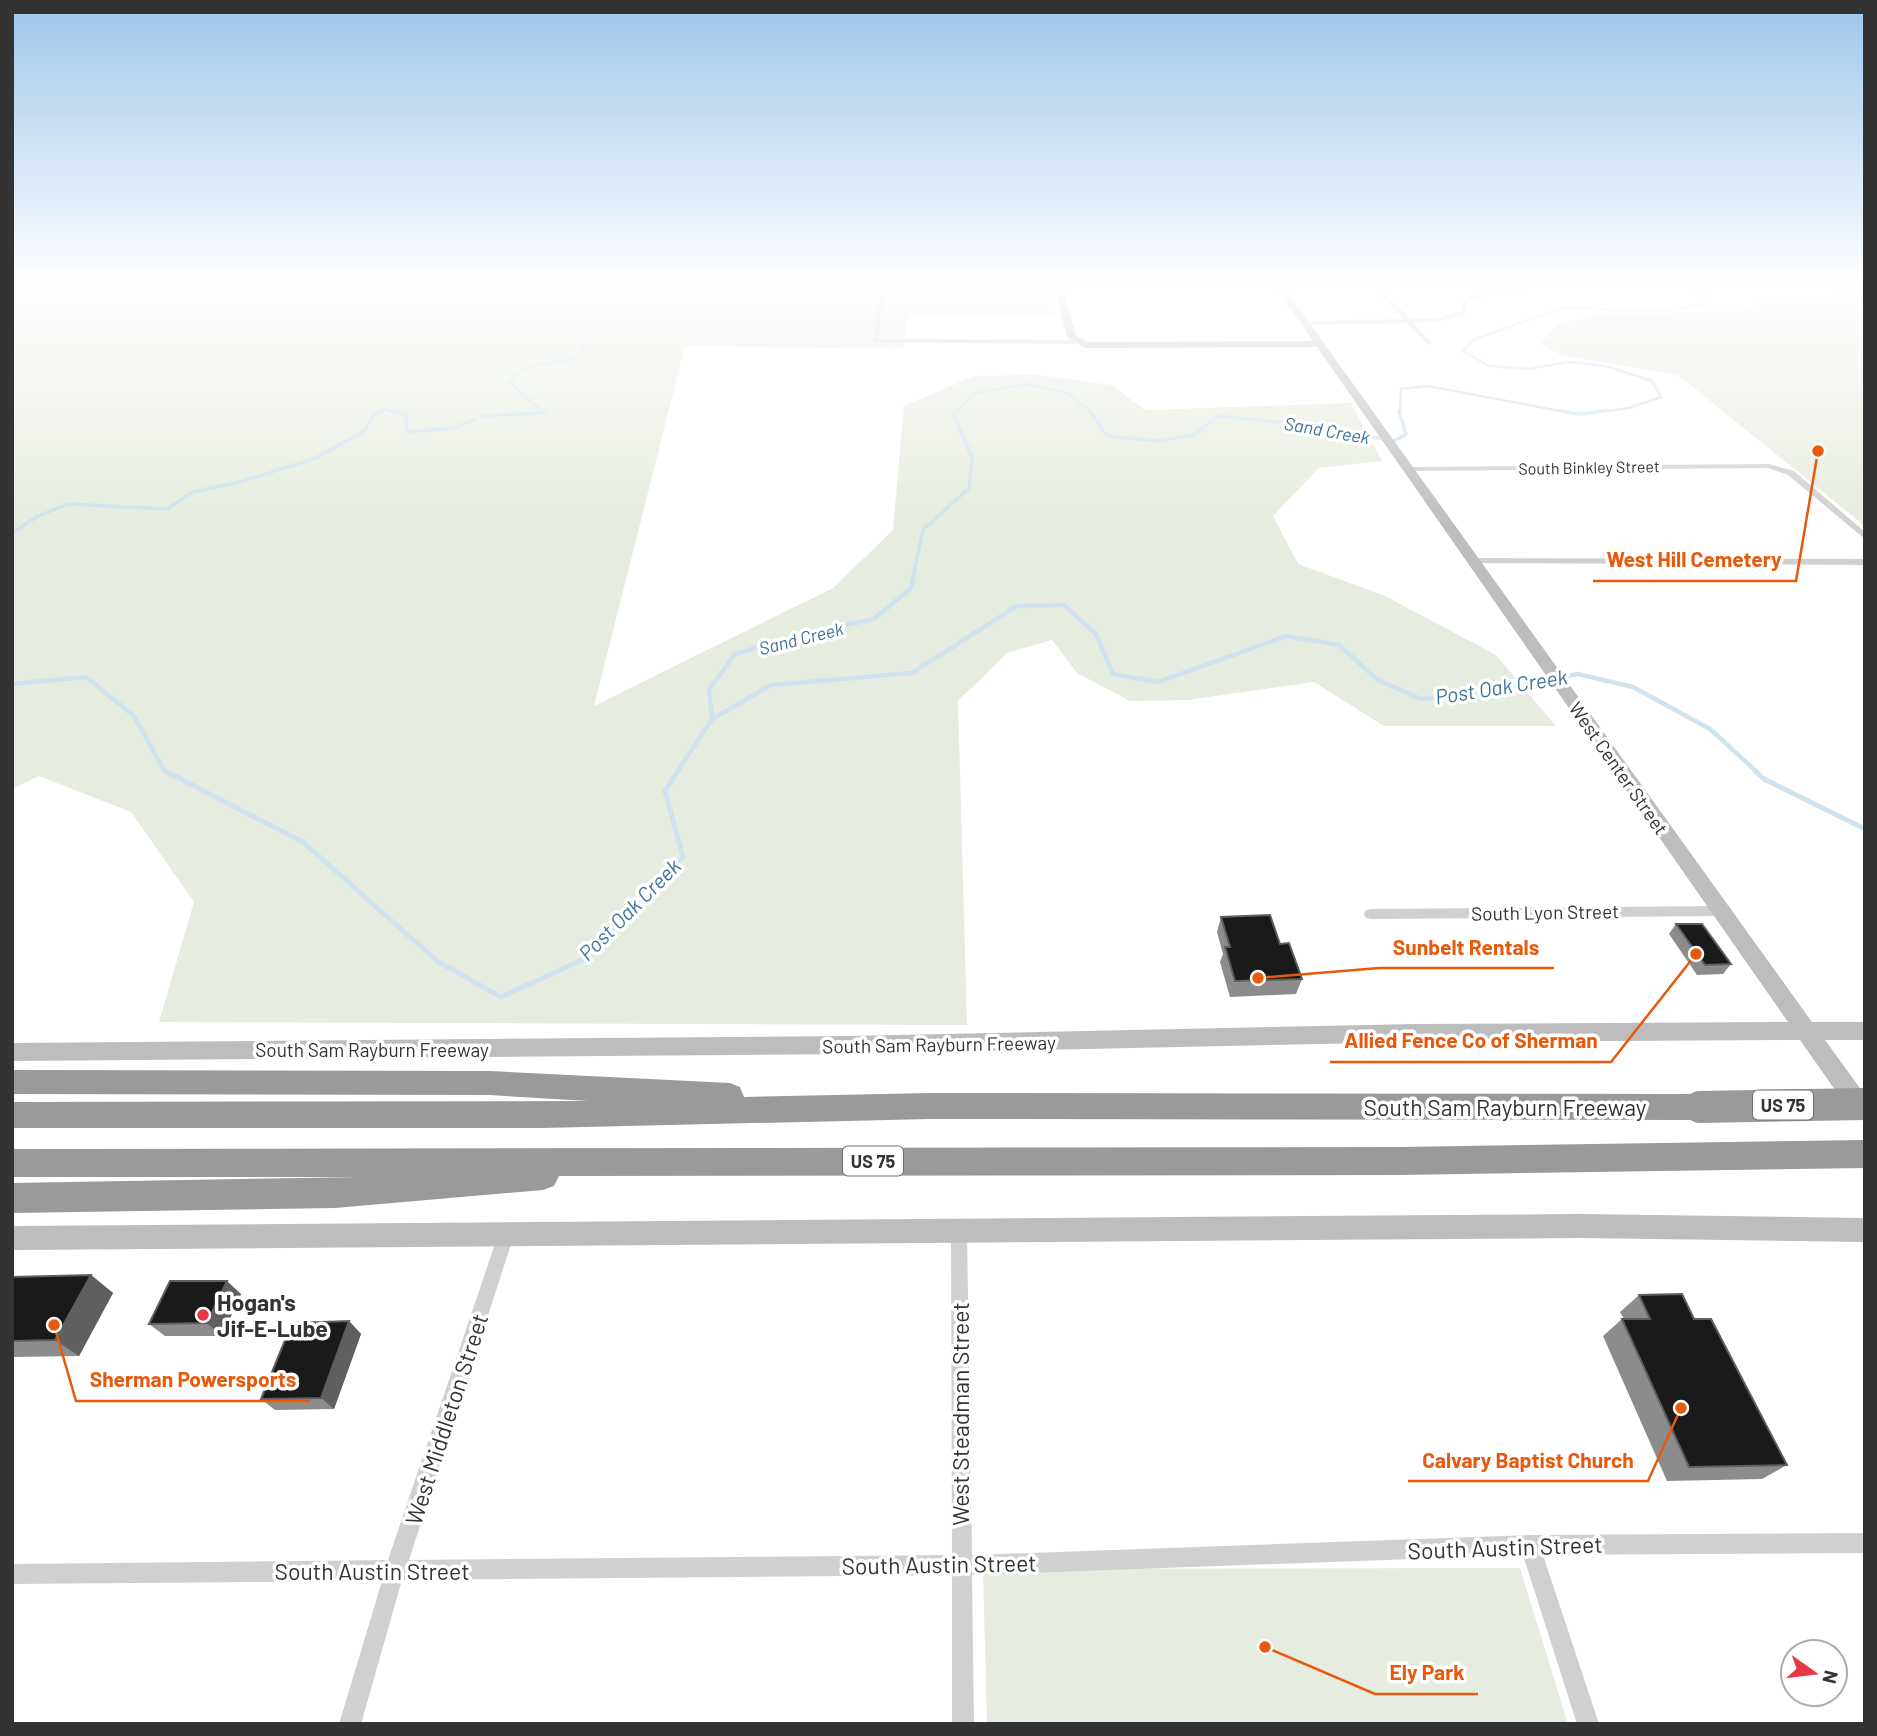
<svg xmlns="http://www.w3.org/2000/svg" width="1877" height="1736" font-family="Barlow,sans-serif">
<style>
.green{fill:#e6ecdf}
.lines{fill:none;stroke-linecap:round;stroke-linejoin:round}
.stream-far3{stroke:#cfe2ee;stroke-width:2.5}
.stream-far2{stroke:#cfe2ee;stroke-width:3.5}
.stream-far1{stroke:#cfe2ee;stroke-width:4.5}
.stream{stroke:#cfe2ee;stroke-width:5}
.street{fill:#d0d0d0;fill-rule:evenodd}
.secondary{fill:#bdbdbd;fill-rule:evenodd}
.highway{fill:#9a9a9a;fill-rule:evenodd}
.highway-bridge{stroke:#9a9a9a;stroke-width:32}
.wall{fill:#8c8c8c}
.shaded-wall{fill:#5f5f5f}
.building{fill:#1a1a1a;stroke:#5f5f5f;stroke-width:2}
.poi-dot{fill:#e63946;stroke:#fff;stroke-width:2.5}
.labels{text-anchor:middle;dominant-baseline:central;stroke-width:7;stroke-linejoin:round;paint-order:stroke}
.far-street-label{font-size:16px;fill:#333;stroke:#fff}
.far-water-label{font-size:18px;font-style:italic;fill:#3f7597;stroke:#fff}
.shield{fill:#fff;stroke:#707070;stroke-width:2}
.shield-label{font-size:18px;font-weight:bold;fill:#333}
.street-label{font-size:19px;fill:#333;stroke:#fff}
.water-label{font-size:21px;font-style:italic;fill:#3f7597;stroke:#fff}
.near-street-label{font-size:23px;fill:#333;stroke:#fff}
.near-poi-label{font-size:23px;font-weight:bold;fill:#333;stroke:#fff;text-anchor:start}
.leader{fill:none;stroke:#e8590c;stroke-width:2.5}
.callout-dot{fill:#e8590c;stroke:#fff;stroke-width:2.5}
.callout-label{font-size:21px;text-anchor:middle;font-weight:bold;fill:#e8590c;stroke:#fff;stroke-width:7;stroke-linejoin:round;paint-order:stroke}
</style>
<rect width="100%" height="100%" fill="#fff"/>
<!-- green -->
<g class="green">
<polygon points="12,285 1046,285 1057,317 908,315 903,349 685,346 594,706 833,588 893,530 904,406 974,376 1040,375 1111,385 1145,410 1351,403 1382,461 1319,468 1273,516 1298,564 1385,596 1496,655 1556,726 1384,726 1314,682 1187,700 1130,701 1077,673 1052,640 1007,653 958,701 967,1025 159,1022 194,902 131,812 39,776 12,789"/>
<polygon points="1865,294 1865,526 1678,375 1561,355 1541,343 1559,324 1595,315 1746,311 1765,300"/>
<polygon points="1520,1568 1568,1724 987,1724 983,1569"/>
</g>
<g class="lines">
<!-- stream-far3 -->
<g class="stream-far3">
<polyline points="438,285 445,290 443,296 463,308 504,305"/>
<polyline points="513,304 545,302 566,309 612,308 605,316 568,318 590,334 587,339"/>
<polyline points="378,413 384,409 397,413"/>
<path d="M544 413 509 382C527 358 553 366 579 358L585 343"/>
<polyline points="955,413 976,393 1026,384 1068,393 1092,413"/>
<polyline points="1400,413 1401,389 1427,386 1571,413"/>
<polyline points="1591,413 1629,408 1661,397 1652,381 1606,366 1567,362 1529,369 1489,366 1463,351 1475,339 1562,308 1664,311 1704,304 1707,291 1681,285 1661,285"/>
</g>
<!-- stream-far2 -->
<g class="stream-far2">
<polyline points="391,411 406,415 407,432 454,428 474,420"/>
<polyline points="1090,411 1107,436 1159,441 1194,435 1218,416 1319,426 1394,441 1406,434 1399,411"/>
<polyline points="1562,411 1579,414 1605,411"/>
<polyline points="481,416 544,413 543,411"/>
<polyline points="12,533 38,516 68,504 167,509 193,492 240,482 316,458 364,431 374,415 381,411"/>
<polyline points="914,572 923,530 969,488 972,457 953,414 956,411"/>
</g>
<!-- stream-far1 -->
<g class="stream-far1">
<polyline points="12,684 86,677 134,716 164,770 169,772"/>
<polyline points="712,719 709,690 735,654 803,634 874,619 911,588 915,570"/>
<polyline points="677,772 712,719 771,685 912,673 1017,606 1064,605 1096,634 1113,674 1158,682 1286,636 1339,645 1378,680 1421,699 1470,694 1578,674 1633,687 1710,729 1757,772"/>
</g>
<!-- stream -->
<g class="stream">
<polyline points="165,771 303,842 437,961 501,997 582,960 683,857 665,791 678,771"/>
<polyline points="1755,771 1764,779 1865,829"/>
</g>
<!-- street -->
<g class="street">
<polygon points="880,285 886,285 878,339 1075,340 1078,342 1075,344 873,342"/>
<polygon points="1373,285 1379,285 1410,319 1438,318 1460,312 1465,300 1485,290 1523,289 1526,291 1486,294 1469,302 1464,314 1438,322 1413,322 1432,343 1429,345 1407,323 1305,325 1302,323 1305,321 1404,319"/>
<polygon points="1769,464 1794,471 1865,532 1865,539 1788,475 1768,468 1409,471 1405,469 1409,467"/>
<polygon points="1474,558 1865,559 1865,565 1471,563 1471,559"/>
<polygon points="1720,906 1725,908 1726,911 1725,914 1720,916 1370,919 1365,917 1364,914 1365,911 1370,909"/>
<polygon points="959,1223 965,1226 967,1231 972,1555 1530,1535 1865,1533 1865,1553 1543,1555 1599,1724 1577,1724 1523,1555 972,1575 974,1724 952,1724 952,1575 402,1580 361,1724 339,1724 382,1581 12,1584 12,1564 388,1560 498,1235 500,1230 506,1227 512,1230 514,1235 409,1560 952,1555 951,1231 953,1226"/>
</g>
<!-- secondary -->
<g class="secondary">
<polygon points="1054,285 1062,285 1076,336 1087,342 1313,341 1274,285 1282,285 1812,1022 1865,1022 1865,1040 1825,1040 1865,1095 1865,1119 1854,1117 1800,1040 1417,1042 848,1054 12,1061 12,1043 848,1036 1417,1024 1788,1022 1317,347 1085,348 1067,337"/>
<polygon points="1580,1214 1865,1218 1865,1242 1580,1238 12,1250 12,1226"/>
</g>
<!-- highway -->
<g class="highway">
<polygon points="12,1070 489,1071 730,1083 740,1087 744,1097 930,1093 1700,1094 1711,1098 1715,1107 1711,1116 1700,1120 930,1119 542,1128 12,1128 12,1102 588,1101 489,1095 12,1094"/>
<polygon points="1865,1140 1865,1168 1399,1175 559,1176 554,1186 543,1190 335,1208 12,1213 12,1183 358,1177 12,1177 12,1149 1399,1147"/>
</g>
<!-- highway-bridge -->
<polyline class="highway-bridge" points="1700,1107 1865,1104"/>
</g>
<!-- wall -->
<g class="wall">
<polygon points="1221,917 1280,944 1302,979 1296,994 1230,997 1220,962 1223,954 1217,932"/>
<polygon points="1676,924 1731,964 1723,974 1697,975 1669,934"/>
<polygon points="91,1275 113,1293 79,1356 12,1357 12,1277"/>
<polygon points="241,1294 222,1336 165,1336 149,1324"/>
<polygon points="1639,1295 1694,1319 1787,1465 1762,1479 1667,1481 1603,1336 1622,1319 1624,1319 1620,1312"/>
<polygon points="349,1321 361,1334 334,1409 275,1410 261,1399"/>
</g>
<!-- shaded-wall -->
<g class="shaded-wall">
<polygon points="91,1275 113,1293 79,1356 55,1340"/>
<polygon points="227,1281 241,1294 222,1336 207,1323"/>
<polygon points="349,1321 361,1334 334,1409 321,1398"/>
</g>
<!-- building -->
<g class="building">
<polygon points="1270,915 1280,944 1289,943 1302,979 1235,981 1225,947 1230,947 1221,917"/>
<polygon points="1676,924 1702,924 1731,964 1705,965"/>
<polygon points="91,1275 55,1340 12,1341 12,1277"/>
<polygon points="170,1281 227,1281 207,1323 149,1324"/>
<polygon points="1682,1294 1694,1319 1711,1319 1787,1465 1689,1467 1622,1319 1650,1319 1639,1295"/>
<polygon points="349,1321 321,1398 261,1399 292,1323"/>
</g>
<!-- sky -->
<linearGradient id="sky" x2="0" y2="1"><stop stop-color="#9ec6ea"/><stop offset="0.54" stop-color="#fff"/><stop offset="1" stop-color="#fff" stop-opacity="0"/></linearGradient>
<rect width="1877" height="528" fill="url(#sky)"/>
<!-- markers -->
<circle class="poi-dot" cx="203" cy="1315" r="7"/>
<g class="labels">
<!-- far-street labels -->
<g class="far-street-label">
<text transform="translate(1589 467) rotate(-1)">South Binkley Street</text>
</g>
<!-- far-water labels -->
<g class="far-water-label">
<text transform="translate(1327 430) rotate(10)">Sand Creek</text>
<text transform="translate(801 638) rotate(-14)">Sand Creek</text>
</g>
<!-- shield labels -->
<g class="shield">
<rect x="1753" y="1090.5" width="60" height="29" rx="5"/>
<rect x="843" y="1146.5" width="60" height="29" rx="5"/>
</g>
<g class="shield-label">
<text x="1783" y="1105">US 75</text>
<text x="873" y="1161">US 75</text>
</g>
<!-- street labels -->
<g class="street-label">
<text transform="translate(1619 768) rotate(55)">West Center Street</text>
<text transform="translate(1545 912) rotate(-1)">South Lyon Street</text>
<text transform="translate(939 1044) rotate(-1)">South Sam Rayburn Freeway</text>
<text x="372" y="1049">South Sam Rayburn Freeway</text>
</g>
<!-- water labels -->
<g class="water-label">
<text transform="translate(1501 686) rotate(-9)">Post Oak Creek</text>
<text transform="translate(629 909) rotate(-45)">Post Oak Creek</text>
</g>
<!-- near-street labels -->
<g class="near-street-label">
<text x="1505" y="1107">South Sam Rayburn Freeway</text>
<text transform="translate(960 1414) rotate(-90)">West Steadman Street</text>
<text transform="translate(446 1419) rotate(-72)">West Middleton Street</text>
<text transform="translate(1505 1547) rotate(-2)">South Austin Street</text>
<text transform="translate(939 1564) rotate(-1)">South Austin Street</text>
<text x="372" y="1571">South Austin Street</text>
</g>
<!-- near-poi labels -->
<g class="near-poi-label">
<text x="217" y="1302">Hogan's<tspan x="217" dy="26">Jif-E-Lube</tspan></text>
</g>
</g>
<!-- callouts -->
<path class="leader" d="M1818 451L1796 581H1593M1258 978L1379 968H1554M1696 954L1611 1062H1330M54 1325L76 1401H310M1681 1408L1648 1481H1408M1265 1647L1375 1694H1478"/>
<g class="callout-dot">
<circle cx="1818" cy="451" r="7"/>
<circle cx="1258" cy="978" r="7"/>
<circle cx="1696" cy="954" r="7"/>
<circle cx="54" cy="1325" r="7"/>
<circle cx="1681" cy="1408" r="7"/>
<circle cx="1265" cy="1647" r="7"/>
</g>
<g class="callout-label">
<text x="1694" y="567">West Hill Cemetery</text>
<text x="1466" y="955">Sunbelt Rentals</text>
<text x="1471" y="1048">Allied Fence Co of Sherman</text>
<text x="193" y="1387">Sherman Powersports</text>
<text x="1528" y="1468">Calvary Baptist Church</text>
<text x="1427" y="1680">Ely Park</text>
</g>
<!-- border -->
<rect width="1877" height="1736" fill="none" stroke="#333333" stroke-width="28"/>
<!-- north arrow -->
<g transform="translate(1814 1673) rotate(104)"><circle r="33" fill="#ffffff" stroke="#adadad" stroke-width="2"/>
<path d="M0-5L12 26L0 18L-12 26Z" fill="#e63946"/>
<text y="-10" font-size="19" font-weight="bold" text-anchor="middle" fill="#333333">N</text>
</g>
</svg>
